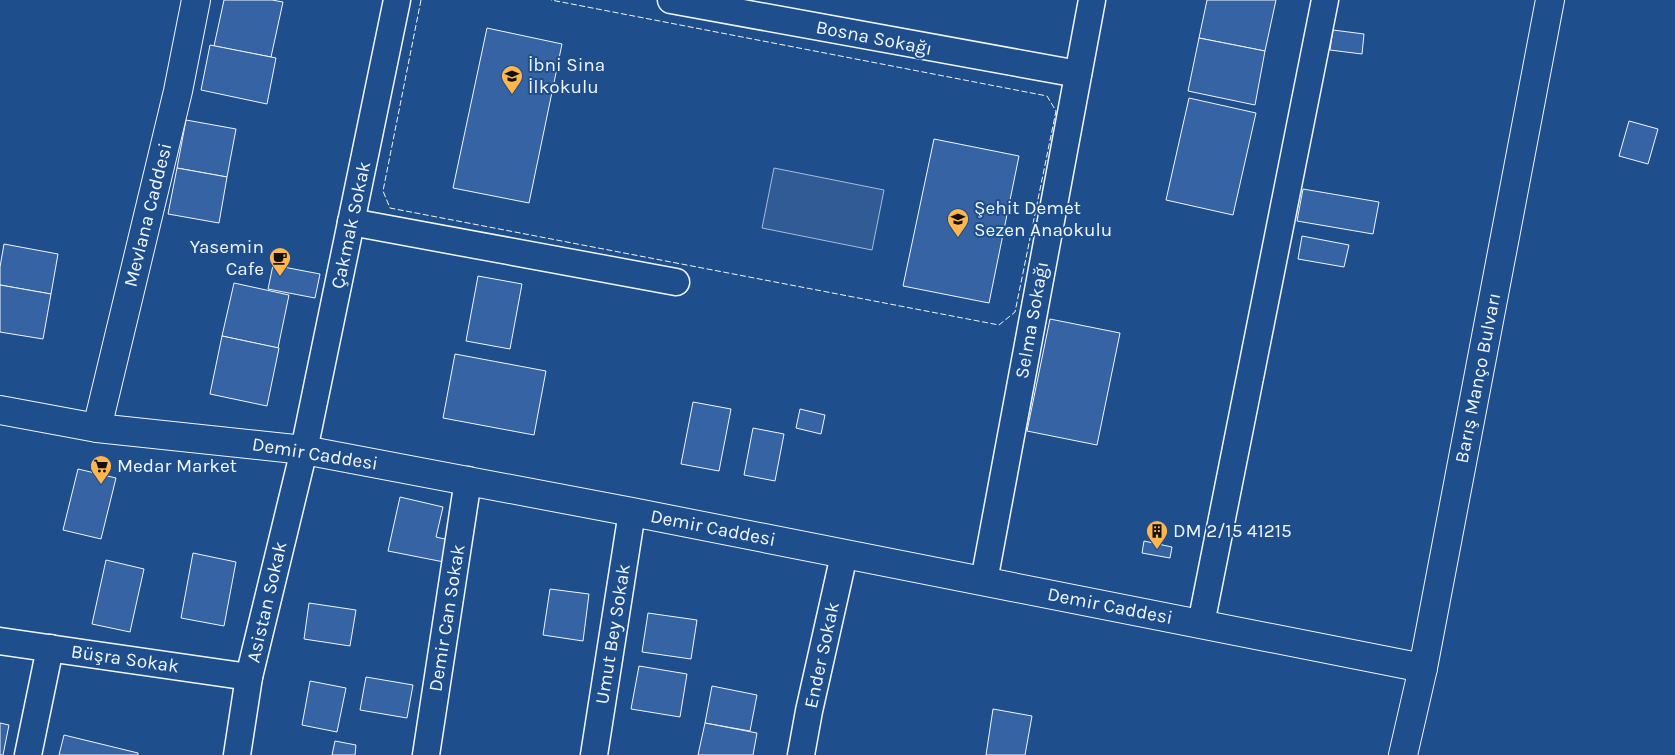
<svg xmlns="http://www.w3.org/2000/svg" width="1675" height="755" font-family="Karla,sans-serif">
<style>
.built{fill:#305b95;stroke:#a8bbd7}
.building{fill:#3563a3;stroke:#f2f6ff}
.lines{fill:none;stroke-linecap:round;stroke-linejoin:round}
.street-casing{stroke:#f2f6ff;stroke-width:29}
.secondary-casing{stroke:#f2f6ff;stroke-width:30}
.street{stroke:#1f4e8c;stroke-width:26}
.secondary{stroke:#1f4e8c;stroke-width:28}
.fence{stroke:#f2f6ff;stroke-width:1;stroke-dasharray:6 2.5;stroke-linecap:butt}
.labels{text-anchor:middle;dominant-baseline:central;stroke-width:4;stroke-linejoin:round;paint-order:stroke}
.street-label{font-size:19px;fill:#f2f6ff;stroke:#1f4e8c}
.poi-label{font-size:19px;fill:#f2f6ff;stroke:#1f4e8c;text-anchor:start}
</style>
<rect width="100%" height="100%" fill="#1f4e8c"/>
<!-- built -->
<polygon class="built" points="774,168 884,190 872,250 762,228"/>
<!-- building -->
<g class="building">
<polygon points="224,0 272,0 283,2 271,57 214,46"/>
<polygon points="1207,0 1276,0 1265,51 1199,38"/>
<polygon points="487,28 562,44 529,203 453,188"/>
<polygon points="1333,30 1364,34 1362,54 1330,50"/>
<polygon points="1199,38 1265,51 1255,105 1188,91"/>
<polygon points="210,45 276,58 267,104 201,90"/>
<polygon points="1189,98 1256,113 1233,215 1166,200"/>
<polygon points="186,120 236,129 227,177 177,168"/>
<polygon points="1629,121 1658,129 1648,164 1619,156"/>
<polygon points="934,139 1019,156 989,303 903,286"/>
<polygon points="177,168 227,177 219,223 168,214"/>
<polygon points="1303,189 1379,202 1373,234 1297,221"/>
<polygon points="1302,236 1349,245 1344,267 1298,259"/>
<polygon points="4,244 58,254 51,294 0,285 0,267"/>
<polygon points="273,265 320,274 315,298 268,289"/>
<polygon points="478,276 522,284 510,349 466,341"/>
<polygon points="234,283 289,295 278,348 222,336"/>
<polygon points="0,285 51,294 43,339 0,332"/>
<polygon points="1050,319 1120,333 1097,445 1027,431"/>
<polygon points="222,336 279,348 267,406 210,394"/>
<polygon points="455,354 546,371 534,435 443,418"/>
<polygon points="693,402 731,409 719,471 681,464"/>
<polygon points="800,409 825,415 821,434 796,428"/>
<polygon points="753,428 784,434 775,481 744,475"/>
<polygon points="78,469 116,478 101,539 63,530"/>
<polygon points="400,497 443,507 436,537 449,540 444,562 388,551"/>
<polygon points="1144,541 1172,547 1170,558 1142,553"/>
<polygon points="193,553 236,562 224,626 181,618"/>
<polygon points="106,560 144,569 130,632 92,624"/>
<polygon points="550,589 589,594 583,641 543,635"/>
<polygon points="309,603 356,610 350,646 304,639"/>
<polygon points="648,613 697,620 691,659 642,652"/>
<polygon points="639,666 687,674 680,717 631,709"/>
<polygon points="366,677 413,685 407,718 360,710"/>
<polygon points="310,681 346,688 337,732 302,725"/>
<polygon points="712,686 757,695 750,731 705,723"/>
<polygon points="993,709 1032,716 1025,755 986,755"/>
<polygon points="0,723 9,725 3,755 0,755"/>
<polygon points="705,723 757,733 753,755 698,755"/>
<polygon points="64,735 138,753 138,755 59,755"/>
<polygon points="335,741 356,745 355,755 332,755"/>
</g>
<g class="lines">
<!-- street casing -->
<g class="street-casing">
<g id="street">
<polyline points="671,0 1078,74"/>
<polyline points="351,222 676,282"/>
<polyline points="984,581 1092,0"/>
<polyline points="1201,624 1325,0"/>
<polyline points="0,641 249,677"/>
<polyline points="28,755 50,648"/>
<polyline points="237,755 249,677 304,450 397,0"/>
<polyline points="426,755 468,480"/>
<polyline points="594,755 632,512"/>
<polyline points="801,755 809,711 844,555"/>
</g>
</g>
<!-- secondary casing -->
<g class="secondary-casing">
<g id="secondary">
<polyline points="0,410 97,428 304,450 632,512 1423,668"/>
<polyline points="97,428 178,91 196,0"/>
<polyline points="1403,755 1423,668 1550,0"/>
</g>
</g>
<!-- street -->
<use href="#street" class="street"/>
<!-- secondary -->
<use href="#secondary" class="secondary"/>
<!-- fence -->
<polyline class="fence" points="421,0 383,191 390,208 999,325 1015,312 1056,111 1047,96 551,0"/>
</g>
<!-- icons -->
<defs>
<g id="school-pin" transform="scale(1.125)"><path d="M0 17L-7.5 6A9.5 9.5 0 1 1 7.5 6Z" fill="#ffb74d" stroke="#1f4e8c"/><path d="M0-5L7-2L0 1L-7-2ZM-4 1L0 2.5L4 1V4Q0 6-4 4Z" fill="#111"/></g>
<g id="cafe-pin" transform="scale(1.125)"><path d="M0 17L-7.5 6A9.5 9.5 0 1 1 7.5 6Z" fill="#ffb74d" stroke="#1f4e8c"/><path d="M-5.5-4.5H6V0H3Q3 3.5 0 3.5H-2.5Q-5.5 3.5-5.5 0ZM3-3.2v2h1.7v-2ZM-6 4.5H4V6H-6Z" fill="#111"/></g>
<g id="supermarket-pin" transform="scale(1.125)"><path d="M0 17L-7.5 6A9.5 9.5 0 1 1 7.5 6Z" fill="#ffb74d" stroke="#1f4e8c"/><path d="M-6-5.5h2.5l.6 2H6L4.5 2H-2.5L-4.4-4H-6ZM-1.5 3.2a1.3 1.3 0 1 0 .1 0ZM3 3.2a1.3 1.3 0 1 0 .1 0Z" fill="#111"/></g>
<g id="building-pin" transform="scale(1.125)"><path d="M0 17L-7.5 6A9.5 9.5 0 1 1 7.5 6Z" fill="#ffb74d" stroke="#1f4e8c"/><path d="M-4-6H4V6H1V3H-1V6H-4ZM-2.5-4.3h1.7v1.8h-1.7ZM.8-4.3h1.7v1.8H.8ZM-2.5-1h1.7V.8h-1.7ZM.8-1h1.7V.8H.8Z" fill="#111"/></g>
</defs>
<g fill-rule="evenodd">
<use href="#school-pin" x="512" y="76"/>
<use href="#school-pin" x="958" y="219"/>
<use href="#cafe-pin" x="280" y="258"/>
<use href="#supermarket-pin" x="101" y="466"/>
<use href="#building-pin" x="1157" y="531"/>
</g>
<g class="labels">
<!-- street labels -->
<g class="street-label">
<text transform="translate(874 38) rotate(11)">Bosna Sokağı</text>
<text transform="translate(148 215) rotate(-76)">Mevlana Caddesi</text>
<text transform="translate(351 225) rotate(-78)">Çakmak Sokak</text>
<text transform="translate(1032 320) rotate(-80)">Selma Sokağı</text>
<text transform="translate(1478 378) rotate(-79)">Barış Manço Bulvarı</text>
<text transform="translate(315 454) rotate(9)">Demir Caddesi</text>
<text transform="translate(713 528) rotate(11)">Demir Caddesi</text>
<text transform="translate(267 602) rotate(-77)">Asistan Sokak</text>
<text transform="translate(1110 606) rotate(11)">Demir Caddesi</text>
<text transform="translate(447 618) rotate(-81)">Demir Can Sokak</text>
<text transform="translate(613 634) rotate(-81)">Umut Bey Sokak</text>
<text transform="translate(822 655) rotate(-78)">Ender Sokak</text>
<text transform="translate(125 659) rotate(8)">Büşra Sokak</text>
</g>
<!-- poi labels -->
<g class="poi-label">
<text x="528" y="65">İbni Sina<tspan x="528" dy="22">İlkokulu</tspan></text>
<text x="974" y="208">Şehit Demet<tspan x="974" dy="22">Sezen Anaokulu</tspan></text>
<text x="264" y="247" text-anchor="end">Yasemin<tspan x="264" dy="22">Cafe</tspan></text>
<text x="117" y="466">Medar Market</text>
<text x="1173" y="531">DM 2/15 41215</text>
</g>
</g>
</svg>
